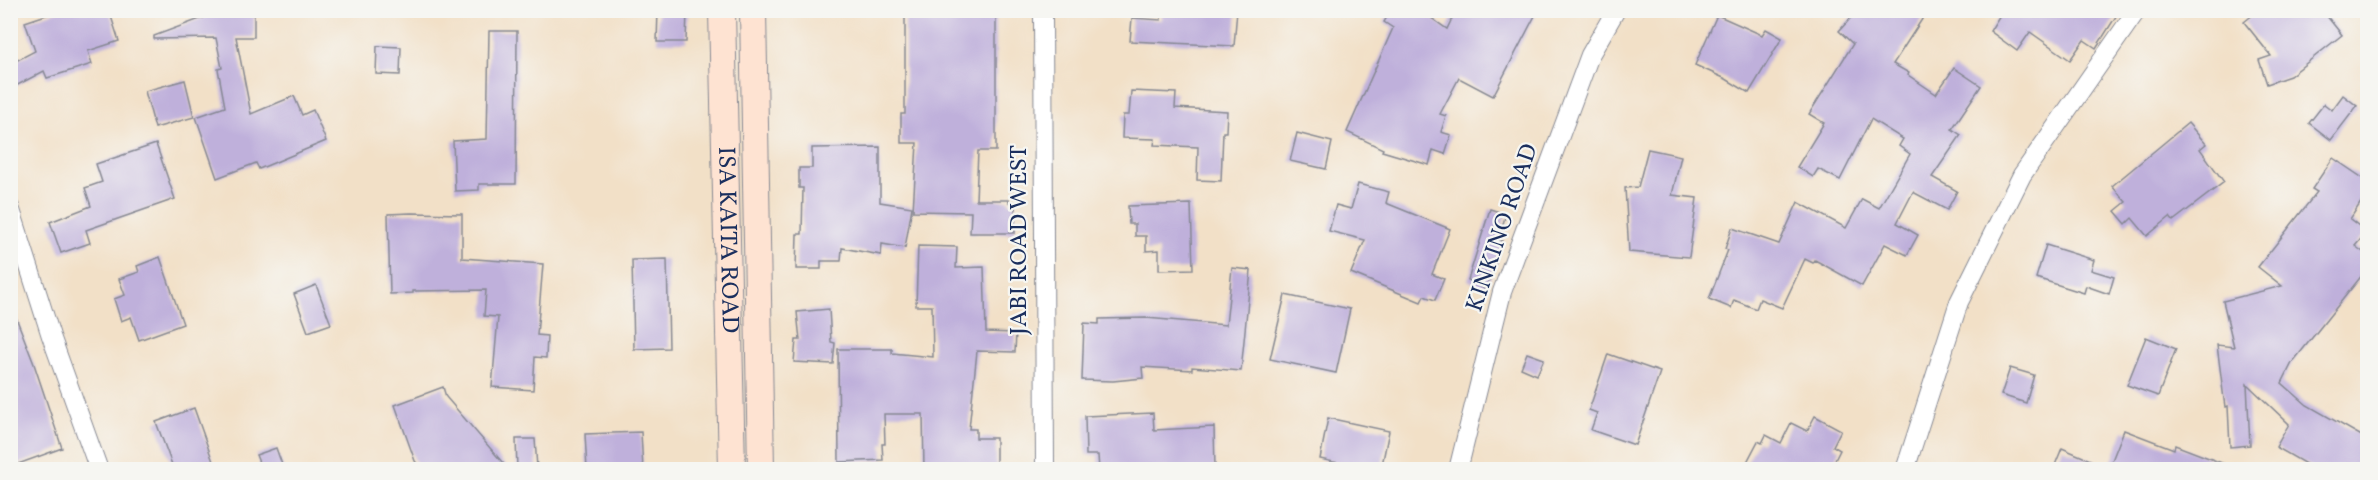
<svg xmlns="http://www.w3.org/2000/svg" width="2378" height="480" font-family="Vollkorn,serif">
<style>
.building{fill:#bfb0db}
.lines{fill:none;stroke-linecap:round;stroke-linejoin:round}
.street-casing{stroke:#868892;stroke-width:20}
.secondary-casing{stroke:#868892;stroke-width:28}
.street{stroke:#fff;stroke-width:18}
.secondary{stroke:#fee3d2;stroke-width:26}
.labels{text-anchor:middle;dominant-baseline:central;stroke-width:4.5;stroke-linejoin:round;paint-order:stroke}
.street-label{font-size:24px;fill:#1b2f5e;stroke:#f6f6f2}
</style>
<rect width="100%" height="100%" fill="#f6f6f2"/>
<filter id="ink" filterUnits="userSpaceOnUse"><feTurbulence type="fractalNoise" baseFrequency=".0167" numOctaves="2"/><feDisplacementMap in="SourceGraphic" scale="12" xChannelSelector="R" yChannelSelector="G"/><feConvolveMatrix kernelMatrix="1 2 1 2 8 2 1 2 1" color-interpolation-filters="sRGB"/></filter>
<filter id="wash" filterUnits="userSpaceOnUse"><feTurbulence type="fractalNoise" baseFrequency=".008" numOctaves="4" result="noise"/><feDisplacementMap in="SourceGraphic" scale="24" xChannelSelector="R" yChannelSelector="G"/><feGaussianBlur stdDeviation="1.35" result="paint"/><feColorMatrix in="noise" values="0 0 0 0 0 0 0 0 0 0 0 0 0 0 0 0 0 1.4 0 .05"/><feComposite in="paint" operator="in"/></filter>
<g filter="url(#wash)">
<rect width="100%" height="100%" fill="#f2e0c7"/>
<g id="blocks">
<!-- building -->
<g class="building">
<polygon points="61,10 109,10 119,41 88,51 92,64 47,78 44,71 10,89 10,64 35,51 25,22"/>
<polygon points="208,10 254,10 254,37 236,37 251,114 294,96 302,115 313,110 326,141 259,169 256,163 217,178 196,117 225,107 218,69 222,68 216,38 154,39 154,36 208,16"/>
<polygon points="658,10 687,10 686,42 657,42"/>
<polygon points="1161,10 1237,10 1234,46 1130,41 1132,18 1161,20"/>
<polygon points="1391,10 1420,10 1447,29 1456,10 1538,10 1493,96 1459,78 1440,114 1446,116 1441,132 1451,135 1445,154 1433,150 1429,165 1382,151 1383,149 1347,132 1393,28 1384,22"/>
<polygon points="1858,10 1928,10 1893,64 1909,73 1908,75 1936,94 1954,68 1981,86 1952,129 1961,135 1932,177 1957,191 1947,210 1913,192 1897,223 1918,235 1907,255 1885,244 1862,286 1815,260 1813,263 1805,259 1782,308 1760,299 1756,309 1734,300 1731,308 1709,299 1728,250 1725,249 1732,228 1779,244 1798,202 1846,228 1862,199 1879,208 1910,154 1899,146 1903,139 1871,119 1840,180 1818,169 1813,177 1797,167 1824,123 1809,114 1853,44 1839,31"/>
<polygon points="2003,10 2120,10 2096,48 2084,40 2070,60 2030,32 2017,51 1990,31"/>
<polygon points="2259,10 2322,10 2342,35 2290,76 2267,84 2259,60 2271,56 2244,22"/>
<polygon points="996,12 996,151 978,151 976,200 1009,200 1009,203 1015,203 1015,233 970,233 971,212 913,211 917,143 901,143 901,114 905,114 905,14"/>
<polygon points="1717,15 1762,35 1766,29 1782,38 1749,93 1726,79 1695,65"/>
<polygon points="489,31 517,31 516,184 479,184 479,190 455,191 453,141 487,139"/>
<polygon points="377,46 401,47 400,75 376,74"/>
<polygon points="185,80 194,117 155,128 145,91"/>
<polygon points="1131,91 1176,93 1175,108 1227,111 1226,132 1223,132 1221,181 1197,180 1198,147 1154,145 1155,139 1122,138 1123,115 1129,115"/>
<polygon points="2343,95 2357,106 2331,140 2309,123 2324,104 2332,110"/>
<polygon points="2188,123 2206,144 2200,149 2224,182 2173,221 2170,217 2147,236 2132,218 2126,224 2115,211 2126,202 2112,186"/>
<polygon points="1297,133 1332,142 1326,169 1290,161"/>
<polygon points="156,144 175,199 86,230 90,243 61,253 50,222 91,206 85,188 102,182 96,164"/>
<polygon points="880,147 880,202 912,207 905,248 882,244 881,255 842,248 841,261 821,261 821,269 796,269 797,234 802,234 803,188 799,188 799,168 812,168 812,148"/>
<polygon points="1648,149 1681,156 1672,195 1697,198 1689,257 1629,252 1625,188 1638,187"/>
<polygon points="2333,158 2367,181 2367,193 2350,219 2367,232 2355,246 2367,255 2367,269 2292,363 2282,383 2307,405 2367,439 2367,470 2316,470 2276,447 2289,424 2247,384 2250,445 2230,447 2228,406 2225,407 2217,345 2234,347 2223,301 2282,286 2258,267 2317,192 2312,189"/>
<polygon points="1358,184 1389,192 1386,203 1450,229 1432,274 1444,279 1435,300 1424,296 1421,302 1351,273 1365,240 1329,231 1336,205 1351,209"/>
<polygon points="1191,204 1193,269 1159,270 1159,250 1146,251 1146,236 1135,236 1135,224 1129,224 1128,206"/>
<polygon points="1490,209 1506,214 1498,240 1502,241 1494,269 1485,289 1468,280"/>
<polygon points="411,213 462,214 462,258 543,264 537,335 547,336 546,358 535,357 533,390 492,387 498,317 484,316 486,290 413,291 413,293 390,294 388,214"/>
<polygon points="2046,245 2094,260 2091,270 2114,277 2109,294 2086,286 2084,293 2036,278"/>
<polygon points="918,246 957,247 956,268 984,267 986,332 1016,333 1015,352 977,351 969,429 976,429 976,438 996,438 996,470 924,470 923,414 884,414 885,444 882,444 883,460 839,462 838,349 892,349 892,353 933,357 932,306 916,306"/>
<polygon points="160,257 183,324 139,340 131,317 121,321 114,299 125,295 119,279 139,272 137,266"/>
<polygon points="667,259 669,348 634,349 632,260"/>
<polygon points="1232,268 1251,270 1241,371 1192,367 1192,370 1142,367 1143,378 1113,381 1082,380 1084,323 1099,324 1099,319 1146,318 1226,325"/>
<polygon points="316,285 331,324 308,332 294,294"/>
<polygon points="1285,295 1350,309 1336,373 1270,359"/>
<polygon points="10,307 12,307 34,364 62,448 10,467"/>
<polygon points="829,309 831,342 835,343 833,364 794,362 796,340 800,340 797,312"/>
<polygon points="2146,337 2176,349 2158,396 2127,385"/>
<polygon points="1527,353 1544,359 1537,375 1521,368"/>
<polygon points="1608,354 1660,372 1635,445 1591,430 1597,413 1589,410"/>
<polygon points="2010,368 2034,375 2026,403 2001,395"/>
<polygon points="443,387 446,397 509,470 422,470 415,461 395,405"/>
<polygon points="194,408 216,470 174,470 156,422"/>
<polygon points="1153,413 1154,430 1214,427 1215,470 1172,468 1099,470 1098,455 1086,455 1085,416"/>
<polygon points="1815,416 1841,430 1833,446 1840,450 1830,470 1762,470 1747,462 1758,441 1762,443 1766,435 1781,443 1791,423 1807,431"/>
<polygon points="1328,418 1389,431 1381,470 1370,470 1320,459"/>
<polygon points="2124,430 2174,449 2175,445 2235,468 2235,470 2066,470 2055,465 2062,448 2109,468"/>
<polygon points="641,432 643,470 587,470 585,434"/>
<polygon points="516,439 535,439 537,468 517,469"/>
<polygon points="276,448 284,470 262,470 256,455"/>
</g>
</g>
</g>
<g filter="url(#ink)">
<use href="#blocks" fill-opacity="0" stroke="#868892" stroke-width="1.5"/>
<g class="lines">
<!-- street casing -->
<g class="street-casing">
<g id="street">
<polyline points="1043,10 1045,470"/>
<polyline points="10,207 51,336 99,470"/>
<polyline points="1458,470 1502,292 1590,55 1616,10"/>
<polyline points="1905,470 1959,302 2022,175 2137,10"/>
</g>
</g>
<!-- secondary casing -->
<g class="secondary-casing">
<g id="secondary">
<path id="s1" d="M722 10 732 470"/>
<polyline points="753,10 761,470"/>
</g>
</g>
<!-- street -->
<use href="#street" class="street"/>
<!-- secondary -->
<use href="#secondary" class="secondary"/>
</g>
</g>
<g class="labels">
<!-- street labels -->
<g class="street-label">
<text transform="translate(1503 228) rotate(-71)">KINKINO ROAD</text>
<text stroke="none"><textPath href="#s1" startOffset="230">ISA KAITA ROAD</textPath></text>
<text transform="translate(1020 240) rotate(-90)">JABI ROAD WEST</text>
</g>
</g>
<!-- margin -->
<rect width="2378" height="480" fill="none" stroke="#f6f6f2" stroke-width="36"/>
</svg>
